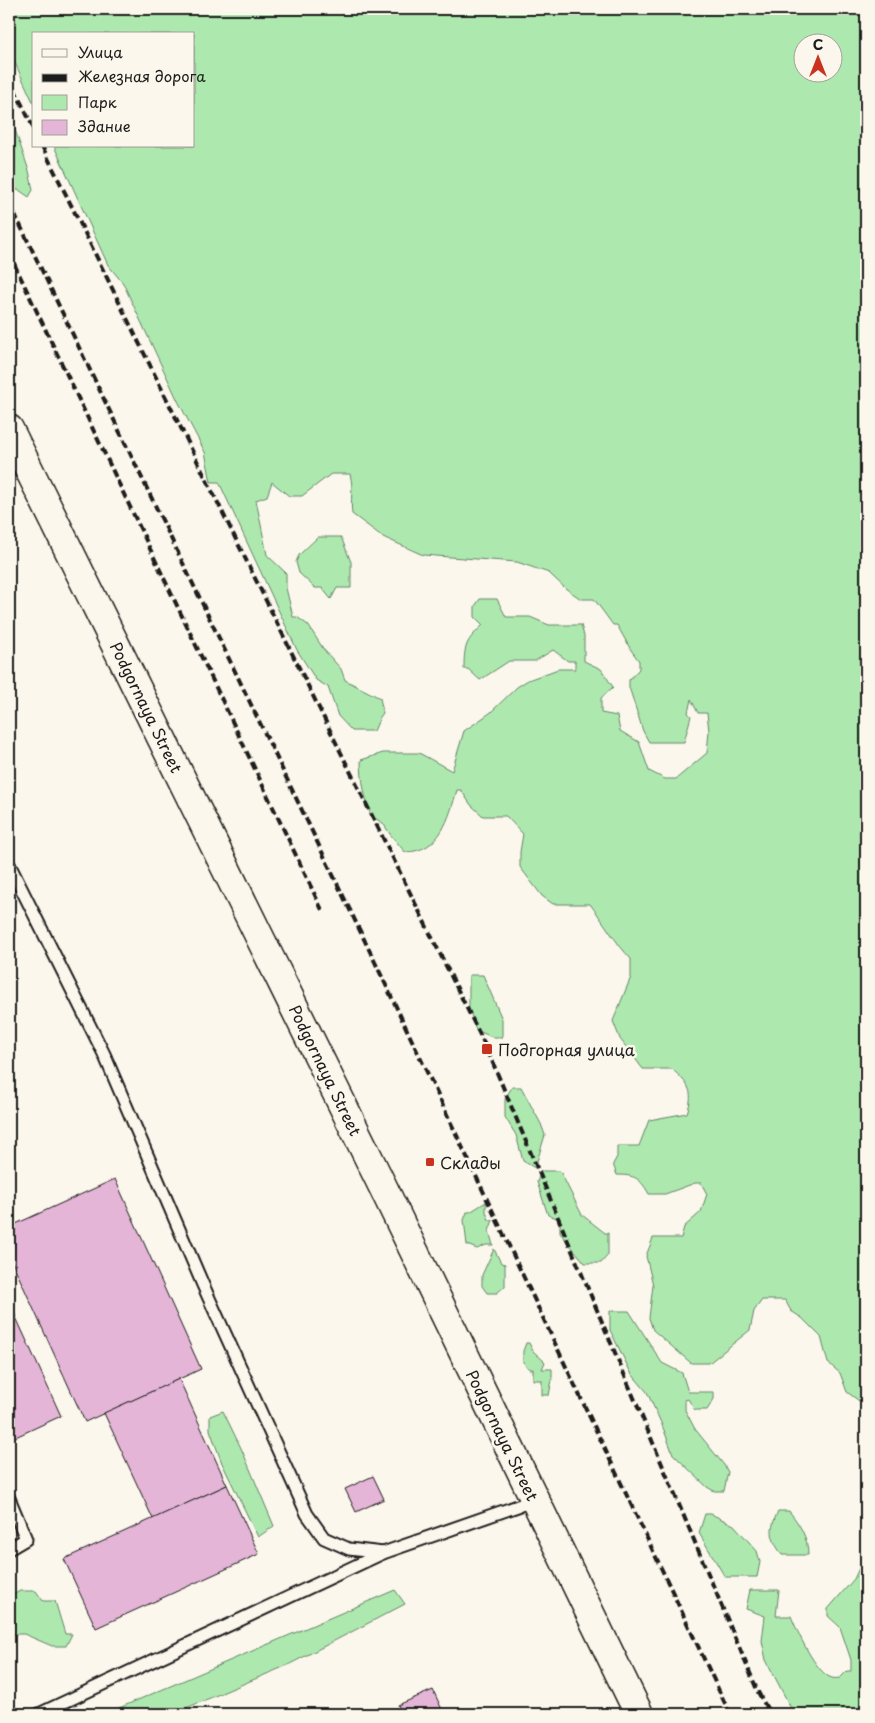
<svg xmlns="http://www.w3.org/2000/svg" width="875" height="1723" font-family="'Playpen Sans',sans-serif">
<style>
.green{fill:#ade9af;stroke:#648266;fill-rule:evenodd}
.building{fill:#e4b5d7;stroke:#1c1c1c}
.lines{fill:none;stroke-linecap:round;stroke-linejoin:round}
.lane-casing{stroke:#1c1c1c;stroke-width:15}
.secondary-casing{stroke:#1c1c1c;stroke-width:31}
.lane{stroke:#fbf7ec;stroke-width:11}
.secondary{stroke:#fbf7ec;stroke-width:28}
.rail{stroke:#1c1c1c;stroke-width:4;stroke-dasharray:8 4;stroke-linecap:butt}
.poi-dot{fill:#c8321e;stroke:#fbf7ec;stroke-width:2}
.labels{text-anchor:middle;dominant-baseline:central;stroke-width:5;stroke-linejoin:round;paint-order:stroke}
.street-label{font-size:16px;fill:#1c1c1c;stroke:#fbf7ec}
.poi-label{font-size:16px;fill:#1c1c1c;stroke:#fbf7ec;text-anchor:start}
</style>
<rect width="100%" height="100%" fill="#fbf7ec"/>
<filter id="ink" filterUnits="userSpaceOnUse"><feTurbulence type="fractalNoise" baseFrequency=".02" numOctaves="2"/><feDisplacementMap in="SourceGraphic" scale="10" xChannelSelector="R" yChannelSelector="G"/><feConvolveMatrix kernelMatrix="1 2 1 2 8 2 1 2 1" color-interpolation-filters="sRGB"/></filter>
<g filter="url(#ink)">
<!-- green -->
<g class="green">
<path d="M9 9H866V1406L847 1392 840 1373 828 1363 821 1337 802 1318 791 1311 785 1300H762L754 1311 750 1330 709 1363H691L653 1330 649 1318 653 1285 646 1256 653 1238H681L684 1227 701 1212 707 1194 701 1183H695L665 1194H649C640 1178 635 1175 617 1175L613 1164 617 1157V1146H639L649 1120 687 1113C695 1090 688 1084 672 1069H643L620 1039 613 1021 631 977V959C615 942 604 922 590 904H553L542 896 520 867V852L523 834 506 816H483L471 805 461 790H457C449 817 441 852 405 852L390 834 383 823 371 816C365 798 361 779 361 760L383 753H419L452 771 464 731 490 713 517 687 528 680 558 669H575V661H568L553 650 535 661H509L480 680 468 669H464C464 645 466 641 483 625L475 617V606L480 599H497L506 617H530L549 625H581L584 636V661L601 669 613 687 601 698V713L617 716 620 731 639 742 649 771 665 779H676L707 753 709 731 707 713H698L691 699 688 713 691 716 684 742H649L643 731 629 687V680L639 669V661L631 650 617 625H613L594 599H581L565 588 549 573 517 562 423 555 383 537 352 514C350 501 354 488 350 474H331L302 496H289L272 482 267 496 256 500 267 555 286 573V588L293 617H297L308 625 324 650 341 669 345 680 380 698 383 713 380 717 374 731H352L338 716 328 687 316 680 297 650 219 482H211L205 452 178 401 123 283 108 265 54 146H194V34H34V104L9 50ZM802 42H832V72H802Z"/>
<polygon points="9,112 29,171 33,190 29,197 19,190 15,190 9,172"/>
<polygon points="318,537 341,537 351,562 351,588 337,588 331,599 322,588 315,588 299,573 296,562 299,555"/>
<polygon points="469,975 483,975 502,1019 502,1037 492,1037 476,1030 469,1008"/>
<polygon points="512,1087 521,1087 541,1124 545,1135 535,1168 523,1161 516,1135 505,1117 505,1099"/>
<polygon points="541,1171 560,1171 582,1215 605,1233 608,1233 608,1255 601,1263 585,1263 560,1233 560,1219 548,1215 537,1182"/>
<polygon points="486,1202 486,1212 489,1220 493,1220 489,1231 493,1245 486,1245 477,1249 467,1245 464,1220 467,1212 470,1212"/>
<polygon points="494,1249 501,1263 505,1264 505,1286 497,1293 487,1293 482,1286 482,1275"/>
<polygon points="610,1311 629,1311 662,1363 682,1373 688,1392 714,1392 714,1399 707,1410 695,1410 688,1399 685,1400 685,1410 695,1429 724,1465 728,1472 724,1491 714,1491 707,1487 673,1454 662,1425 647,1392 631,1373 610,1330"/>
<polygon points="526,1343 529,1343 533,1351 545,1362 542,1369 552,1369 552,1380 549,1395 542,1395 542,1380 533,1380 533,1369 529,1369 523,1362 523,1351"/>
<polygon points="223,1411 241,1448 274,1526 258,1537 222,1463 210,1430 210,1416"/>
<path d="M778 1511H789C800 1525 808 1537 808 1555H782C770 1537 769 1531 778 1511Z"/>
<polygon points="705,1514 711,1514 734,1525 757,1551 760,1562 757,1577 725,1577 699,1533"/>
<path d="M866 1553V1714H794L766 1660 762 1641 765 1616 746 1609 750 1590H779L776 1616H791C797 1631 816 1674 832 1678 835 1679 837 1678 840 1678L847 1671H851V1660L840 1627 828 1616V1609L854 1579Z"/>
<polygon points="395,1590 405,1604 288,1665 172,1714 105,1714"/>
<polygon points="20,1591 36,1591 43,1601 55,1601 65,1634 72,1634 66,1646 52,1646 24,1634 9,1634 9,1597"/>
</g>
<!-- building -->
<g class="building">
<polygon points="115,1179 201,1369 85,1422 9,1255 9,1227"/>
<polygon points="9,1302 61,1416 9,1440"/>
<polygon points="179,1379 227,1485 153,1519 104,1413"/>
<polygon points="373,1476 384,1499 356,1512 345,1489"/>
<polygon points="227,1485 259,1554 96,1628 64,1559"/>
<polygon points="433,1690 444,1714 402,1714 398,1705"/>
</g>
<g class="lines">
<!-- lane casing -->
<g class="lane-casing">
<g id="lane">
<polyline points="9,864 104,1054 203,1285 307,1514 324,1538 349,1549 383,1553 535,1500"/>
<polyline points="9,1498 26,1539 9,1549"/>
<polyline points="39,1714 383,1553"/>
</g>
</g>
<!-- secondary casing -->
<g class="secondary-casing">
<polyline id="secondary" points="9,429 382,1185 639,1714"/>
</g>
<!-- lane -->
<use href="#lane" class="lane"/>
<!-- secondary -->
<use href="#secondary" class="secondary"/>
<!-- rail -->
<g class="rail">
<polyline points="9,78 34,129"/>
<polyline points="42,146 487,1049 758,1692 770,1714"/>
<polyline points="9,202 375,962 730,1714"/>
<polyline points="9,253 323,912"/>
</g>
</g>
</g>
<!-- markers -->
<g class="poi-dot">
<rect x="481" y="1043" width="12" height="12" rx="2.5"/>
<rect x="425" y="1157" width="10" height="10" rx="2.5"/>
</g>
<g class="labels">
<!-- street labels -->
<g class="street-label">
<text transform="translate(147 707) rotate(64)">Podgornaya Street</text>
<text transform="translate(326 1070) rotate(64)">Podgornaya Street</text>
<text transform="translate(503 1435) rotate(64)">Podgornaya Street</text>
</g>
<!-- poi labels -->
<g class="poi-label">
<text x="498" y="1049">Подгорная улица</text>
<text x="440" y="1162">Склады</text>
</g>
</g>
<!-- margin -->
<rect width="875" height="1723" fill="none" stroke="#fbf7ec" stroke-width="30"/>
<rect x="15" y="15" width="845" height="1693" fill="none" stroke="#1c1c1c" stroke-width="2" filter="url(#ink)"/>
<!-- legend -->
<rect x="32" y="32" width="162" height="115" fill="#fbf7ec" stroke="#a29f99"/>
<rect x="42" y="49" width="25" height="8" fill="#fbf7ec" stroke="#a29f99"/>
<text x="78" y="58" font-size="15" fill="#1c1c1c">Улица</text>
<rect x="42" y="74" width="25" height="8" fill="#1c1c1c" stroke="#a29f99"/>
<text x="78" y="82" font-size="15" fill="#1c1c1c">Железная дорога</text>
<rect x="42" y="95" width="25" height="15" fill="#ade9af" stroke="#a29f99"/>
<text x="78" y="108" font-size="15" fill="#1c1c1c">Парк</text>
<rect x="42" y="120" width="25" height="15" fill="#e4b5d7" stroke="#a29f99"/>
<text x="78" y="132" font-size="15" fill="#1c1c1c">Здание</text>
<!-- north arrow -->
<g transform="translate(818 58)"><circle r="24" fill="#fbf7ec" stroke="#a29f99"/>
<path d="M0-4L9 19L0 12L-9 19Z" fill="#c8321e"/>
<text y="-8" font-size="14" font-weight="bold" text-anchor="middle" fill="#1c1c1c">С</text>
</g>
</svg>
